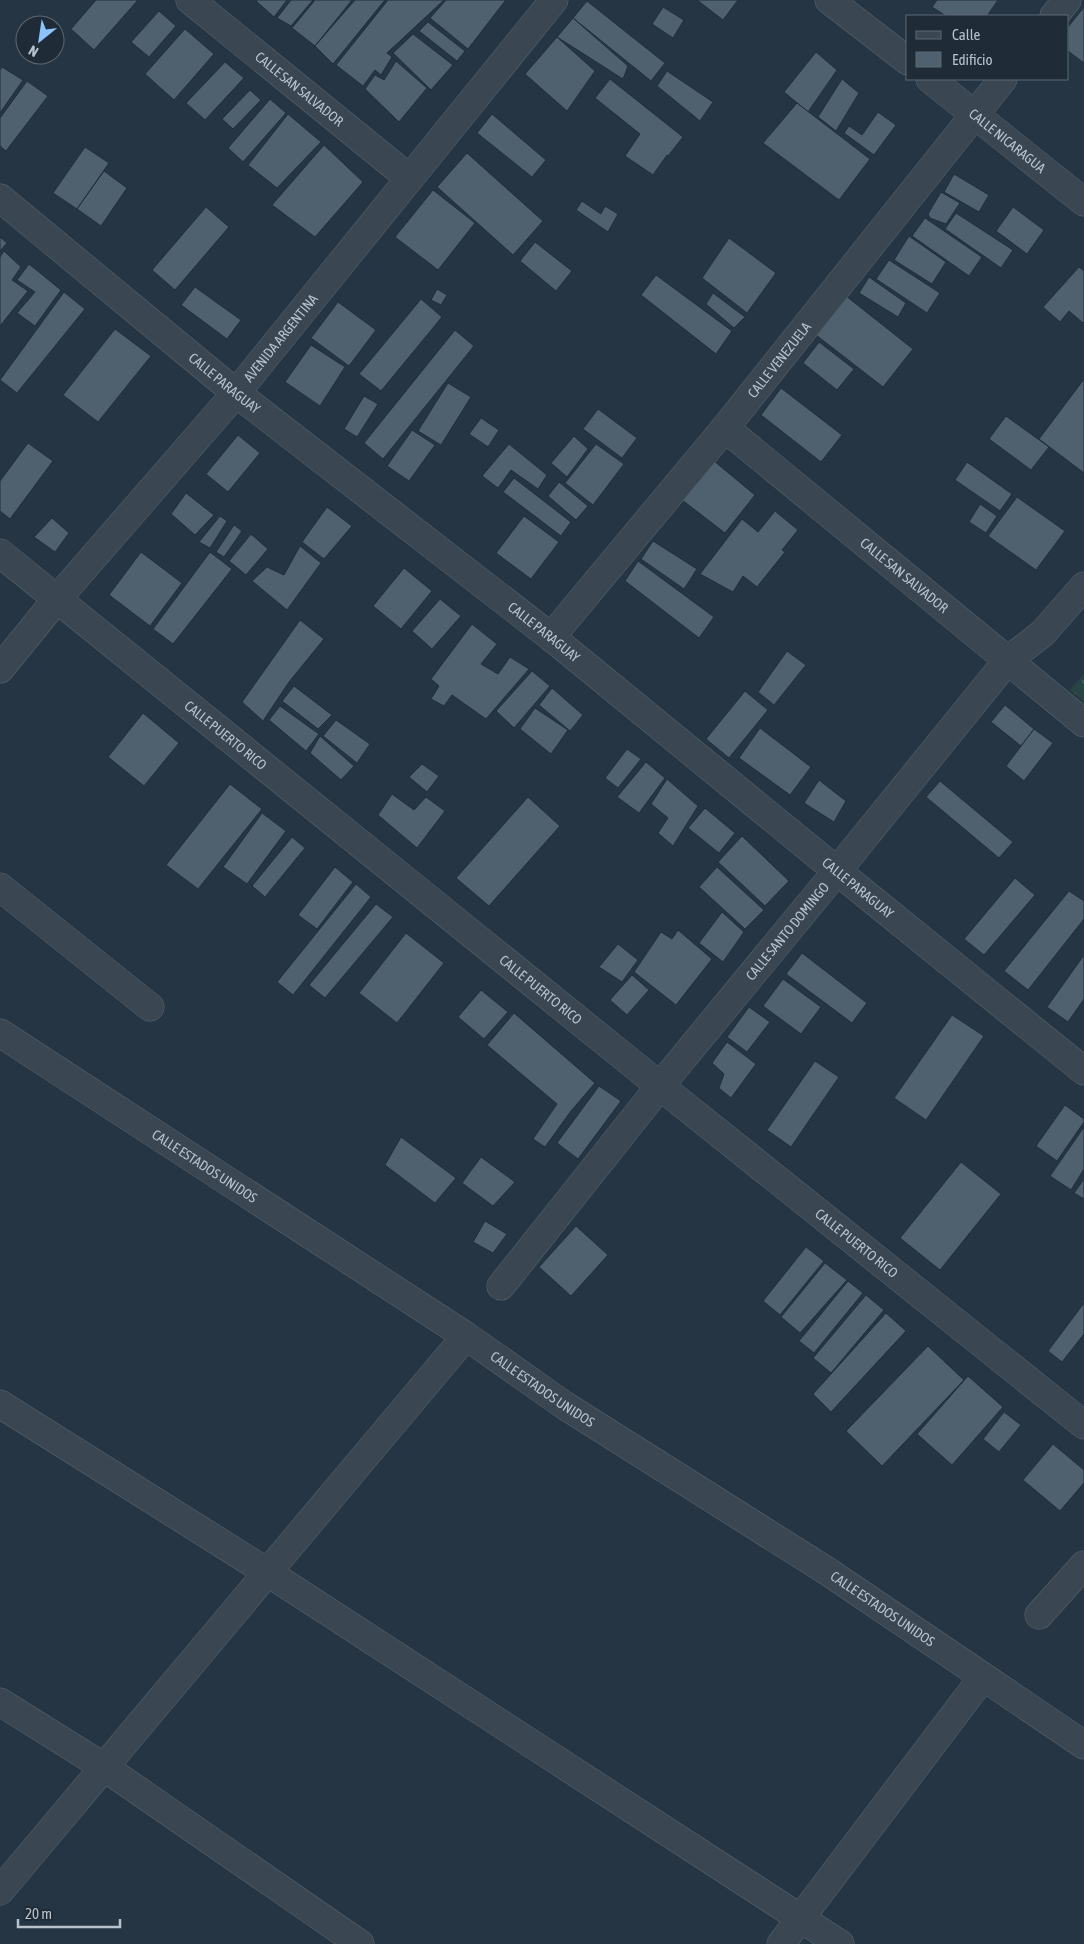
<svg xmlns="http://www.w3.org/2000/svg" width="1084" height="1944" font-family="'Asap Condensed',sans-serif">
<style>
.park{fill:url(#park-tufts)}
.building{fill:#4f606e;stroke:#212e3a}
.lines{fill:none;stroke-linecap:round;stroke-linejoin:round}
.minor-casing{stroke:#586570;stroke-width:29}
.minor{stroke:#3a4753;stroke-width:28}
.labels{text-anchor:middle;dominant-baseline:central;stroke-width:4;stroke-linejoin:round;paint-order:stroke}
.street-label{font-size:14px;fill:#b7c2cd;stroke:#1f2c38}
</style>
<defs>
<pattern id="park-tufts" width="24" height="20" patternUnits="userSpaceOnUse" patternTransform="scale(1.25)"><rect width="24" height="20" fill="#284444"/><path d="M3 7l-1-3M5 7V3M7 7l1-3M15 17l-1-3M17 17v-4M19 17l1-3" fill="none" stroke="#455d5e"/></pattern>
</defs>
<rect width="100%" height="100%" fill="#263543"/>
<!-- park -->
<polygon class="park" points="1084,674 1084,702 1070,690"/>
<!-- building -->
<g class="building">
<polygon points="96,0 138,0 94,50 71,29"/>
<polygon points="257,0 287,0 274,17 256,1"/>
<polygon points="291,0 313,0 291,26 277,18"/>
<polygon points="315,0 352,0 315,46 292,28"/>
<polygon points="355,0 385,0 333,64 315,46"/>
<polygon points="388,0 444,0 387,53 392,57 381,75 375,70 363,86 336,65"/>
<polygon points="446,0 504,0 505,1 468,49 430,18"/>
<polygon points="697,0 738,0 723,20"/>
<polygon points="937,0 998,0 987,16 946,16 932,7"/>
<polygon points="587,1 665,63 651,81 573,18"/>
<polygon points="663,7 684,20 673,38 652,24"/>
<polygon points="1084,7 1084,63 1068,51 1068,27"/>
<polygon points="159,11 176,26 149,57 131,42"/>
<polygon points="573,18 628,66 623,79 557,37"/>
<polygon points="428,22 465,51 457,61 419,31"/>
<polygon points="185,29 214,54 174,100 145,74"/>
<polygon points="413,34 453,65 431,90 393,53"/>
<polygon points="557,37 595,71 567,111 525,74"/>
<polygon points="816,52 837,70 808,112 784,92"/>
<polygon points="396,61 427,88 399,122 365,89 375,75 384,80"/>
<polygon points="225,62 244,78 205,120 186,103"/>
<polygon points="2,67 23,80 0,113 0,70"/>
<polygon points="667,71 713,102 700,121 657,86"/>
<polygon points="610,79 683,137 668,156 667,155 653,175 625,156 640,134 595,98"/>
<polygon points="842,79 859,93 836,131 818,117"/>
<polygon points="27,81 48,96 6,151 0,146 0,118"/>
<polygon points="250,90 261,100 233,129 222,119"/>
<polygon points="270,99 286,113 243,162 228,148"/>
<polygon points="797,103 870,159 839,200 763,143"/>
<polygon points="878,112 896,125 874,155 844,133 849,126 862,135"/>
<polygon points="288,114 321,142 277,188 248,165"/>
<polygon points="492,114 546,160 532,177 477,133"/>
<polygon points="324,145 363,182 315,237 272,205"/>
<polygon points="85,147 109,163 77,209 53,193"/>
<polygon points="467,153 543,221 513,255 437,187"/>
<polygon points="104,171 127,188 101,226 77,209"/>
<polygon points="954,174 989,195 979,212 944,192"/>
<polygon points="433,190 475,223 438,270 395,237"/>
<polygon points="941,192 960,203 946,224 930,218 928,214"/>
<polygon points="582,201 601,214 605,206 618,214 608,232 576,210"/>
<polygon points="206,207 229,227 175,290 152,270"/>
<polygon points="1013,207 1044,230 1027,254 996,231"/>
<polygon points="956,213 1013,250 1001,268 945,229"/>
<polygon points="925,218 982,257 969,276 912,236"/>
<polygon points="909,236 946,262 932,284 894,260"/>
<polygon points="0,237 7,243 0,251"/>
<polygon points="729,238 776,273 747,313 702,278"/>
<polygon points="535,242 572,271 556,291 520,261"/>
<polygon points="4,251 21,267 12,280 28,291 0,326 0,257"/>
<polygon points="889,260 940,293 927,313 876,279"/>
<polygon points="29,264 61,290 35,326 17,313 35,292 17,280"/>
<polygon points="1079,267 1084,271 1084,322 1083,323 1069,311 1060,322 1043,307"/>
<polygon points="656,275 732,331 716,354 641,295"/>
<polygon points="869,277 906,303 898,317 859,293"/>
<polygon points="195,287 241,320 227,339 181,305"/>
<polygon points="437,289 447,295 441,305 431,300"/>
<polygon points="64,292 85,309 17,393 0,380"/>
<polygon points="713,293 745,317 734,328 706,304"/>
<polygon points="846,296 913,349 883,387 816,335"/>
<polygon points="421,299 442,317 381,391 359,374"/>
<polygon points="338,302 376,330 349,366 311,338"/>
<polygon points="115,329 151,356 98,422 63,395"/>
<polygon points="455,330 474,346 383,459 364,443"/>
<polygon points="819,342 854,369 837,390 803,363"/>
<polygon points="311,345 345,367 320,406 285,382"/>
<polygon points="1084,379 1084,473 1039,439"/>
<polygon points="448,383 471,397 441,445 418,431"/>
<polygon points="781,388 842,435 821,462 761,415"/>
<polygon points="364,396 378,404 357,437 344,429"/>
<polygon points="598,409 637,438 622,458 583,429"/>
<polygon points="1006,416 1049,447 1031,470 989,439"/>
<polygon points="481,418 499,430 488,447 469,434"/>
<polygon points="412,430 435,445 409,481 387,466"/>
<polygon points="238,435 260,453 228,492 206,474"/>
<polygon points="574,436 588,449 567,477 551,463"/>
<polygon points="28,443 53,461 10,519 0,511 0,481"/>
<polygon points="509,444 547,475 538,489 511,470 498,488 482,476"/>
<polygon points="596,444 624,464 593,505 565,483"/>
<polygon points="714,461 755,495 725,533 682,500"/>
<polygon points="967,462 1012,494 1000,511 955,480"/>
<polygon points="514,478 571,522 561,536 503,492"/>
<polygon points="559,482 588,506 576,520 548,496"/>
<polygon points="186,493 214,515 195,535 171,514"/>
<polygon points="1017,497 1065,531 1036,570 988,536"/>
<polygon points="980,504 997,516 986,533 969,522"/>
<polygon points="327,507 352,526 324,559 302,542"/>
<polygon points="775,511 798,530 782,550 785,552 757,587 743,576 733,592 700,574 742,519 758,532"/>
<polygon points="220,516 227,521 210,548 199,542"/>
<polygon points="524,516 559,542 531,579 496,553"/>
<polygon points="52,518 69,533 55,552 34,537"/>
<polygon points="234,525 242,531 224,557 216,552"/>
<polygon points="251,534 268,549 246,575 229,561"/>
<polygon points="653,541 697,569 684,589 641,559"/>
<polygon points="300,546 321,563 287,610 252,581 267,567 284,575"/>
<polygon points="141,552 182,583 150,626 109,595"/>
<polygon points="210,552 232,569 173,644 153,629"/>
<polygon points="638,561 714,617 699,638 625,581"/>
<polygon points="404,568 432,591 401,629 373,606"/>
<polygon points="440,599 461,616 432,649 412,631"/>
<polygon points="300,620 324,639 289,682 263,721 242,702"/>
<polygon points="472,624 497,644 481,664 498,674 510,657 529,669 486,719 452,695 444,706 431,699 439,686 431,679"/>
<polygon points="787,651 806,665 774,705 758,692"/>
<polygon points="532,671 550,686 514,728 496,711"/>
<polygon points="294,686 332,715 318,729 282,701"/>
<polygon points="552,688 583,715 570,731 539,705"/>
<polygon points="745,691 768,710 729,758 706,739"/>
<polygon points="1005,705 1034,729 1021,746 991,722"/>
<polygon points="280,706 319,734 306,751 269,720"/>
<polygon points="535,708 568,730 551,754 520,729"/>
<polygon points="143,713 179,743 144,786 108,757"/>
<polygon points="336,720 370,744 357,763 323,736"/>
<polygon points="760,728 811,767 790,795 739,758"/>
<polygon points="1034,729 1053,743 1024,781 1006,766"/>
<polygon points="320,736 354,766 341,780 310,753"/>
<polygon points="627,749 641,759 618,788 605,778"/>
<polygon points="646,762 665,778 639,813 617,797"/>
<polygon points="422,764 439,776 427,792 409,777"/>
<polygon points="667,779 698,806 673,846 658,833 668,818 651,804"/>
<polygon points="819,780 846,801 834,822 804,803"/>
<polygon points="940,781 1013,842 999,858 926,797"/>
<polygon points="230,784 262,809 198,889 166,865"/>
<polygon points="392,794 414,810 426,797 445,811 417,848 378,815"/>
<polygon points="528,797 560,826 489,906 456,878"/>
<polygon points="705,808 735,833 719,853 688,828"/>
<polygon points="262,813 286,831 247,884 223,867"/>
<polygon points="742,836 789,881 765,906 718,862"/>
<polygon points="292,837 305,848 265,897 252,886"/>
<polygon points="335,867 353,882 317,929 298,915"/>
<polygon points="717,867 764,910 745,929 699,887"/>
<polygon points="1015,878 1035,895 984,955 964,939"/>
<polygon points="356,884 371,897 293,995 277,982"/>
<polygon points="1069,891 1084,901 1084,919 1028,990 1004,971"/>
<polygon points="376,904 393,917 325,998 309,985"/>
<polygon points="722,912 744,932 723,962 699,943"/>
<polygon points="678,930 712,959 676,1005 634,972 661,932 672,939"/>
<polygon points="406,933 444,963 397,1023 359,993"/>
<polygon points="618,944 638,960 622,982 599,967"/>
<polygon points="802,953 867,1003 852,1023 786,974"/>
<polygon points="1084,955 1084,999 1068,1022 1047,1007"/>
<polygon points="632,975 649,990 627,1015 610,1000"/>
<polygon points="783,979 821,1007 801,1034 763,1006"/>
<polygon points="481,990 508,1012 484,1039 458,1017"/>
<polygon points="749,1007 770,1022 747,1052 727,1037"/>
<polygon points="514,1013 595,1083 571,1111 545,1147 533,1139 557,1104 487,1045"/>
<polygon points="952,1015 984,1036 926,1120 894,1098"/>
<polygon points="727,1042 756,1064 731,1098 719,1088 724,1074 712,1063"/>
<polygon points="815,1061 839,1077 791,1147 767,1130"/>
<polygon points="599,1086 621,1101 578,1159 557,1143"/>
<polygon points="1065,1105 1084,1119 1084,1122 1057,1161 1036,1146"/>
<polygon points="1084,1127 1084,1169 1071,1190 1050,1176"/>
<polygon points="401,1137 456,1178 435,1203 385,1165"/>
<polygon points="481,1157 515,1182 493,1206 462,1183"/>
<polygon points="961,1162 1001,1194 940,1270 900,1238"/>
<polygon points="1084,1179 1084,1199 1074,1193"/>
<polygon points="485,1221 507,1234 493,1253 473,1242"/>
<polygon points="576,1226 608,1255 571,1296 539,1267"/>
<polygon points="806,1247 824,1261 780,1315 763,1301"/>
<polygon points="825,1263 847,1280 800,1333 781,1317"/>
<polygon points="848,1281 863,1293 814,1353 799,1341"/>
<polygon points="866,1295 884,1310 831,1373 813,1358"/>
<polygon points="1084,1303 1084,1334 1062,1362 1048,1351"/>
<polygon points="886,1313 906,1331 831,1412 813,1394"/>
<polygon points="928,1346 964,1380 882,1466 846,1431"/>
<polygon points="968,1376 1003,1407 952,1465 917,1434"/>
<polygon points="1004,1412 1021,1425 999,1452 983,1439"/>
<polygon points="1053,1444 1084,1470 1084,1483 1060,1511 1023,1480"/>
</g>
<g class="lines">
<!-- minor casing -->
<g class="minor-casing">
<g id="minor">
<path id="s1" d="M190 0 409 178"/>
<polyline points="829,0 908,61"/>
<polyline points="1054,16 1067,0"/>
<path id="s2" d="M930 79 1084 202"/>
<path id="s3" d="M0 198 236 393 551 637 837 871 1084 1071"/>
<path id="s4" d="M725 428 1084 723"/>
<path id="s5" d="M0 553 660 1086 1084 1425"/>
<path id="s6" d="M551 637 725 428 1003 79"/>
<path id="s7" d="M0 669 57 599 236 393 554 0"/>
<polyline points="0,887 150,1007"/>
<path id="s8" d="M0 1033 466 1336 564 1405 827 1571 1084 1745"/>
<path id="s9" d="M501 1286 660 1086 837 871 1007 661 1043 633 1084 586"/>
<polyline points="0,1404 267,1572 840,1944"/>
<polyline points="1039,1615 1084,1565"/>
<polyline points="0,1702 104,1767 360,1944"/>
<polyline points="0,1891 466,1336"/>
<polyline points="781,1944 983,1677"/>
</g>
</g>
<!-- minor -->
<use href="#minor" class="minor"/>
</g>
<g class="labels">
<!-- street labels -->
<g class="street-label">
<text stroke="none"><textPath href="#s1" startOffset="141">CALLE SAN SALVADOR</textPath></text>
<text stroke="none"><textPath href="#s2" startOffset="99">CALLE NICARAGUA</textPath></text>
<text stroke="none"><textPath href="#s7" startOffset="434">AVENIDA ARGENTINA</textPath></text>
<text stroke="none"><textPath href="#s6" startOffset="359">CALLE VENEZUELA</textPath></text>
<text stroke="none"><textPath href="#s3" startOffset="291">CALLE PARAGUAY</textPath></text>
<text stroke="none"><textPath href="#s4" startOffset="232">CALLE SAN SALVADOR</textPath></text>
<text stroke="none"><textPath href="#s3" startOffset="696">CALLE PARAGUAY</textPath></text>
<text stroke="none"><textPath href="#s5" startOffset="290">CALLE PUERTO RICO</textPath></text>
<text stroke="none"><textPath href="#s3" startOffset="1101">CALLE PARAGUAY</textPath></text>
<text stroke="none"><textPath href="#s9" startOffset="456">CALLE SANTO DOMINGO</textPath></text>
<text stroke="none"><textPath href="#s5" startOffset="695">CALLE PUERTO RICO</textPath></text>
<text stroke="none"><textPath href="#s8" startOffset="244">CALLE ESTADOS UNIDOS</textPath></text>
<text stroke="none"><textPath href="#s5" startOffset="1100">CALLE PUERTO RICO</textPath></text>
<text stroke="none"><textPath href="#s8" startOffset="649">CALLE ESTADOS UNIDOS</textPath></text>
<text stroke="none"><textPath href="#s8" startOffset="1054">CALLE ESTADOS UNIDOS</textPath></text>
</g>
</g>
<!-- legend -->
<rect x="906" y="15" width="162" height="65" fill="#1f2c38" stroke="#5c6874"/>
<rect x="916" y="31" width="25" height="8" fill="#3a4753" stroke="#5c6874"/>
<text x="952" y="40" font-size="15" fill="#b7c2cd">Calle</text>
<rect x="916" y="52" width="25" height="15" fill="#4f606e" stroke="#5c6874"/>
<text x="952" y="65" font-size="15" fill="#b7c2cd">Edificio</text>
<!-- north arrow -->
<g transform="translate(40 40) rotate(210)"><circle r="24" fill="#1f2c38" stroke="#5c6874"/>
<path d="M0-4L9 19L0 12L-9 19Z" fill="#8dc3fc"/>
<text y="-8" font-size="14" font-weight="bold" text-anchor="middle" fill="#b7c2cd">N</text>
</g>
<!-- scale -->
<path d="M18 1919v8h102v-8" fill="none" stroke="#b7c2cd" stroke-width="2.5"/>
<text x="25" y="1919" font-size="15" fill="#b7c2cd" stroke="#1f2c38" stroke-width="4" paint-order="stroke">20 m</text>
</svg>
